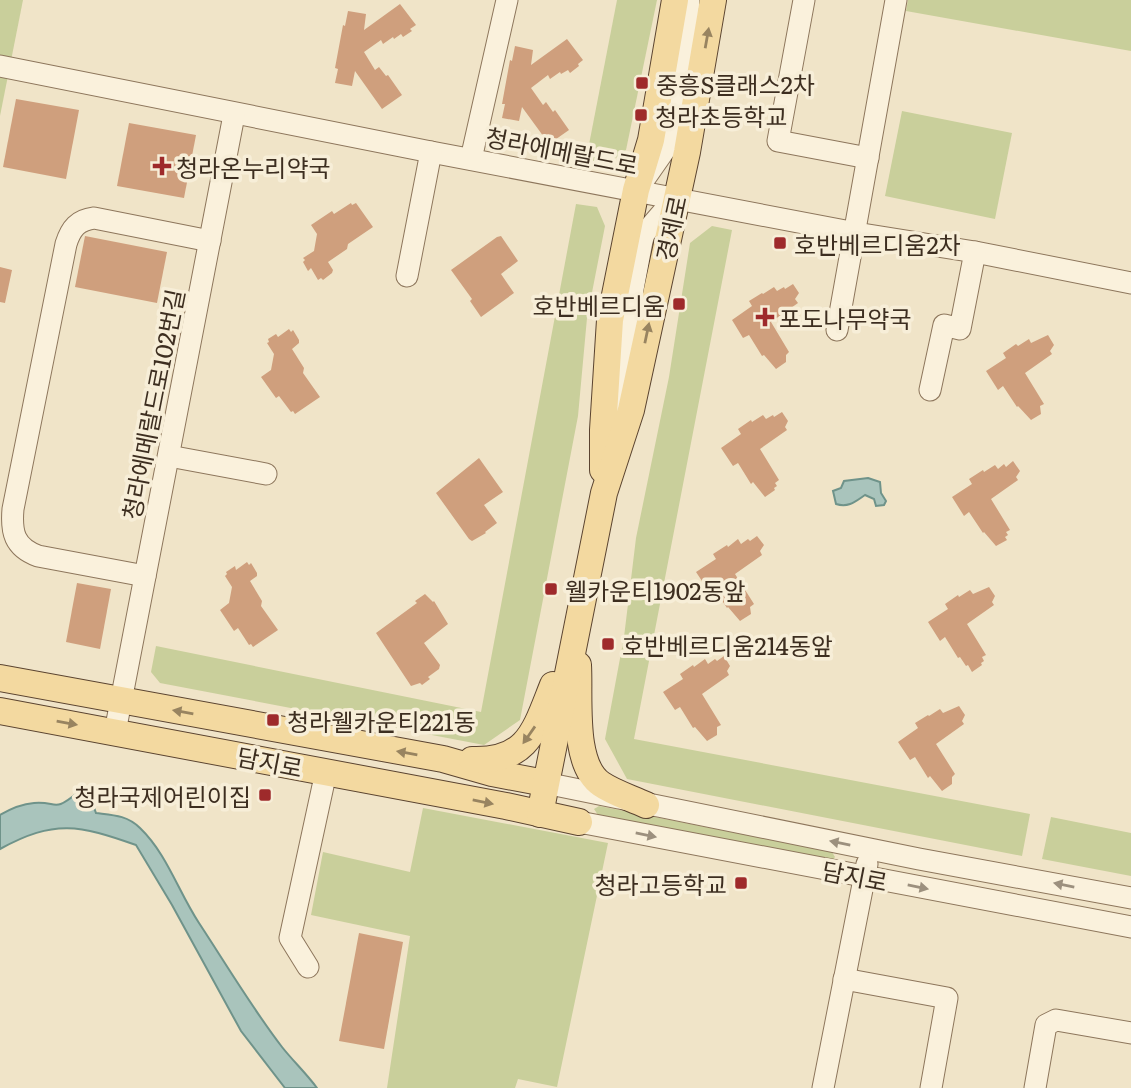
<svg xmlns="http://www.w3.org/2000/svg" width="1131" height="1088" font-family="Literata,'Noto Sans KR',serif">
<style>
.green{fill:#c9cf9b}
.water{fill:#a9c4bc;stroke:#6f938a;stroke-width:2}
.building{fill:#cf9f7d}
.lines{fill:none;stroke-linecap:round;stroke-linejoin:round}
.minor-casing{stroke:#8d765c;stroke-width:23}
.major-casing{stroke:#5b4430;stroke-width:28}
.minor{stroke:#faf1dc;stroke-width:21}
.major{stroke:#f3d9a0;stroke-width:26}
.oneway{fill:#988460}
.oneway2{fill:#9c907e}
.poi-dot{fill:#9e2a2b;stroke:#f7eed8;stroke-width:2.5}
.labels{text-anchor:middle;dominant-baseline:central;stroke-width:7;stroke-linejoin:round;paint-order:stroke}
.poi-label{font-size:24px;fill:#3d2e20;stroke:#f7eed8;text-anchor:start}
.street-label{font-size:24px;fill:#3d2e20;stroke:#f7eed8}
</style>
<rect width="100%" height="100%" fill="#f0e4c8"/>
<!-- green -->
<g class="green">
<polygon points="0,0 23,0 0,116"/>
<polygon points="617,0 657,0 626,150 608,164 586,160"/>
<polygon points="908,0 1131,0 1131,51 906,11"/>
<polygon points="902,111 1012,133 995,219 885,196"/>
<polygon points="576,204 597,207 605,226 587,318 578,416 520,720 484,745 160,683 151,672 156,646 481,712"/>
<polygon points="712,226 732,230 634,739 1030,814 1022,856 627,779 605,739 624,637 636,538 669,377 690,243"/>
<polygon points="599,806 832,852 835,857 832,861 827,860 598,815 594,809"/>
<polygon points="423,808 608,843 557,1087 518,1079 515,1088 387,1088 410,936 311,915 323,852 410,872"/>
<polygon points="1051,817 1131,833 1131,876 1042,859"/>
</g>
<!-- water -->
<g class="water">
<path d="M868 478 880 482 881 493 886 501 884 505 876 506 874 499 865 495C856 501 849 508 836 504L833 491 841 488 844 481Z"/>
<path d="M77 793 90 796 96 813C112 815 127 815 140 828 167 854 178 891 199 923 226 964 252 1008 282 1047 293 1061 306 1073 317 1088H285L241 1031 172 905 136 845C79 825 55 819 0 849V815C10 809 22 804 34 803 58 801 53 813 77 793Z"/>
</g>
<!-- building -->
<g class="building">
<polygon points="400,4 416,25 410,29 412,31 403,37 401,34 394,39 393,37 383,44 381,40 364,52 375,70 379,67 386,76 388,75 402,95 382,109 355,71 352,86 335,83 338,69 335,68 343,25 345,26 348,11 366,14 364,30"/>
<polygon points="567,39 583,60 578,64 579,66 570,73 568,70 561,74 560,72 550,79 548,75 531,88 543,105 546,102 553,112 555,110 569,130 549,144 522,107 519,121 502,118 505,104 502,104 510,60 512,61 515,46 533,50 531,65"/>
<polygon points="16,99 79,110 66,179 3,167"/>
<polygon points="129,123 196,135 184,198 117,186"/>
<polygon points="351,203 352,205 356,203 373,227 348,244 347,249 328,262 333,270 332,273 323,280 321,278 318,280 311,268 308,271 303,262 305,260 303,258 314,251 317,234 311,225 332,211 334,214"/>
<polygon points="85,236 167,252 157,303 75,287"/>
<polygon points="501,236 518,261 501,274 514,293 481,317 470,301 472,299 451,270 497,237"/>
<polygon points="0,267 12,270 5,303 0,302"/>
<polygon points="793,284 799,293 795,299 798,303 771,322 789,352 786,355 786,362 776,369 764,355 762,356 749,335 743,338 732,320 752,306 749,301 762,293 763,294 774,287 777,291 784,287 785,289"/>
<polygon points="289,329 291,332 293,330 299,340 299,343 292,349 304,368 303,373 320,397 295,414 293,411 291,412 279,396 276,398 261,377 271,370 274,354 267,343 269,342 268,339 276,334 278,337"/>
<polygon points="1048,335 1054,345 1050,351 1052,354 1025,373 1044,404 1040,406 1041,414 1031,420 1018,406 1017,407 1003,386 998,390 986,371 1006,358 1003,353 1016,344 1018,346 1029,339 1031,343"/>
<polygon points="782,412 788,421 785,427 787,430 760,449 779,480 775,483 777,486 774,488 775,490 765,497 753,482 751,484 738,463 733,466 721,448 741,434 738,429 751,420 752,422 763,415 766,419 773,415 774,417"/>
<polygon points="479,458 503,492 484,505 497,523 485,532 486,533 472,541 469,539 436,493"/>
<polygon points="1013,461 1020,471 1016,477 1018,480 991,499 1010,530 1006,532 1008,535 1005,537 1007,540 996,546 984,532 983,533 969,512 964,516 952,497 972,484 969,479 983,470 984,472 995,465 998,469 1004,464 1006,467"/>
<polygon points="757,536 764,545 760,551 762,555 735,574 754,604 750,607 751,614 740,621 728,607 727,608 713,587 708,590 696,572 716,559 713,554 727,545 728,547 738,539 741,544 748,539 750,541"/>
<polygon points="247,562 249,565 251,563 257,573 257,576 250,581 262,601 261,606 278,630 253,647 251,644 249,645 238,628 234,631 220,610 229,603 232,587 225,576 227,574 226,572 235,566 236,570"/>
<polygon points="77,583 111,589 100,649 66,642"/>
<polygon points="989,587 995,596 992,602 994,605 967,624 986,655 982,657 984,661 981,663 982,665 972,672 968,665 966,666 960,657 958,658 945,637 940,641 928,622 948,609 945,604 958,595 959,597 970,590 973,594"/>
<polygon points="425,594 433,602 434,601 448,624 424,643 440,665 439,669 428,677 430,679 422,685 420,683 411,686 376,633 417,603 415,601"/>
<polygon points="724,656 730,666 727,671 729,675 702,694 721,725 717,727 717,735 707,741 695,727 693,728 680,707 675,710 663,692 683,679 680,674 693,665 694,667 705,659 708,664 715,659 717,661"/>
<polygon points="959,706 965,715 962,721 964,724 936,744 955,774 952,777 952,784 942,791 930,776 928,778 915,757 910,760 898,742 918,728 915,723 928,715 929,716 940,709 943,713"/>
<polygon points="359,933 403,942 384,1049 339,1041"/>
</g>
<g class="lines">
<!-- minor casing -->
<g class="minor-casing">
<g id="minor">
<polyline points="804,0 778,141 868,158"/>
<polyline points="0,66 431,152 856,233 975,252 1131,283"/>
<polyline points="471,159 507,0"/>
<polyline points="643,181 666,148 686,44 689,0"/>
<polyline points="407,276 431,152"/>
<polyline points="837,330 896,0"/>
<polyline points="930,390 944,325 960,329 975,252"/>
<polyline points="615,437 625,332 642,241 644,234 676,197"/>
<polyline points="169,456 266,474"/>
<path d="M145 576 38 556C14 547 11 532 13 509L66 244C71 228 78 220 94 218L210 241"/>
<polyline points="115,732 234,115"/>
<polyline points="545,783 919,859 1131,898"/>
<polyline points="579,822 1131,927"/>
<polyline points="308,967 290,938 326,772"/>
<polyline points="844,979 947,998 931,1088"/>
<polyline points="823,1088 867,864"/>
<polyline points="1035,1088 1046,1025 1056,1020 1131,1033"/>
</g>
</g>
<!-- major casing -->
<g class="major-casing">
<g id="major">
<polyline points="603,470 603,430 610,320 636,190 651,140 675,0"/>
<path d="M578 665C580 698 572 764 601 784 614 793 631 798 646 805"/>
<polyline points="0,678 443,759 492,773 545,783"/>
<polyline points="0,711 506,806 579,822"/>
<path d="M472 760C528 762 535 730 553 685"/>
<polyline points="540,814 604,493 631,410 687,152 713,0"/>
</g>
</g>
<!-- minor -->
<use href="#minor" class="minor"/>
<!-- major -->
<use href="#major" class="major"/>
</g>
<!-- one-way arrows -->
<defs><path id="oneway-solid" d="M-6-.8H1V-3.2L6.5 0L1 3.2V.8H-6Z" transform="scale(1.75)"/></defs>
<g class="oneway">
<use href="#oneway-solid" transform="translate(707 38) rotate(-80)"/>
<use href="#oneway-solid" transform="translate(647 333) rotate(-78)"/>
<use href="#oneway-solid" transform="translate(183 712) rotate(-170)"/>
<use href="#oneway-solid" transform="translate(67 723) rotate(10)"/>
<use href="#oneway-solid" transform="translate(529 735) rotate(125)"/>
<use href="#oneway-solid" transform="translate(407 753) rotate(-170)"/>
<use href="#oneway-solid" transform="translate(483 802) rotate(11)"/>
</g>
<g class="oneway2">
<use href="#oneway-solid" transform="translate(646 835) rotate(11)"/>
<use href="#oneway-solid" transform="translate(840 843) rotate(-169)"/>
<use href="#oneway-solid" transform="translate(1064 885) rotate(-169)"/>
<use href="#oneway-solid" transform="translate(918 887) rotate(11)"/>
</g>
<!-- markers -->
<g class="poi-dot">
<rect x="635" y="76" width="14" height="14" rx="3.5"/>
<rect x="634" y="108" width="14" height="14" rx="3.5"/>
<path d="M158.5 155.5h7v7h7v7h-7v7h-7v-7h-7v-7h7z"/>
<rect x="773" y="236" width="14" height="14" rx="3.5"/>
<rect x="672" y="297" width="14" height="14" rx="3.5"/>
<path d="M761.5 306.5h7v7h7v7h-7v7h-7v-7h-7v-7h7z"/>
<rect x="544" y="582" width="14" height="14" rx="3.5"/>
<rect x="601" y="637" width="14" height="14" rx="3.5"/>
<rect x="266" y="713" width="14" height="14" rx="3.5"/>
<rect x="258" y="788" width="14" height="14" rx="3.5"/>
<rect x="734" y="876" width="14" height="14" rx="3.5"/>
</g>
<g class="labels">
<!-- poi labels -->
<g class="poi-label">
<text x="656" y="83">중흥S클래스2차</text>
<text x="655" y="115">청라초등학교</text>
<text x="176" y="166">청라온누리약국</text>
<text x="794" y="243">호반베르디움2차</text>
<text x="665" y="304" text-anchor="end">호반베르디움</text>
<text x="779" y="317">포도나무약국</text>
<text x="565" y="589">웰카운티1902동앞</text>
<text x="622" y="644">호반베르디움214동앞</text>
<text x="287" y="720">청라웰카운티221동</text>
<text x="251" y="795" text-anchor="end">청라국제어린이집</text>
<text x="727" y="883" text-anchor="end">청라고등학교</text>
</g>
<!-- street labels -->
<g class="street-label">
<text transform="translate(562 150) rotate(11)">청라에메랄드로</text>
<text transform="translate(670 228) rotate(-78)">경제로</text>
<text transform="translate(152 404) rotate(-79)">청라에메랄드로102번길</text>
<text transform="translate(270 761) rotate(11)">담지로</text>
<text transform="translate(855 875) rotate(11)">담지로</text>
</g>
</g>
</svg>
